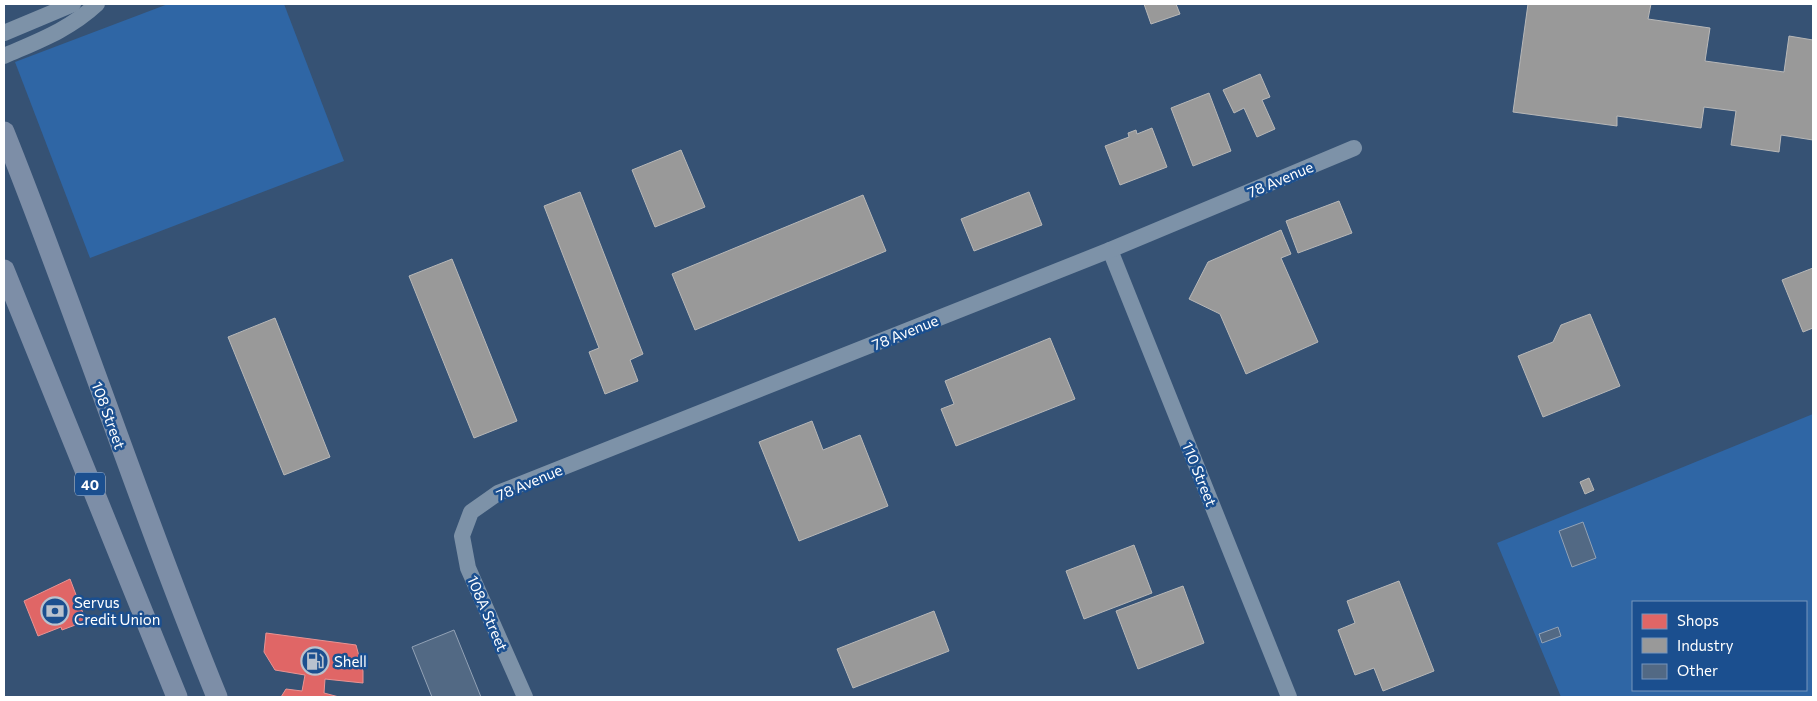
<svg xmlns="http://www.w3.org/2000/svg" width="1817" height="701" font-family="Commissioner,sans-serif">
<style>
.green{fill:#2f66a5;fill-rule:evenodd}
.shops{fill:#e06666;stroke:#e99494}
.industry{fill:#999;stroke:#b8b8b8}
.building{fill:#526984;stroke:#92a2b6}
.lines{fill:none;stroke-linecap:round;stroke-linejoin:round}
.minor{stroke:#7d92a8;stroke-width:16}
.major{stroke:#7d8ea7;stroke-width:21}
.labels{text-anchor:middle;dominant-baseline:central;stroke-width:5;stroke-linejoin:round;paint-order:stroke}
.shield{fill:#1b4f8f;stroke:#bbcadd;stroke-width:1}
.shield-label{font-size:14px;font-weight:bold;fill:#fff}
.street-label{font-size:15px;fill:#fff;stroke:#1b4f8f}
.poi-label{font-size:15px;fill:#fff;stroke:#1b4f8f;text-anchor:start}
</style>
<rect width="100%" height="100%" fill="#365274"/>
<!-- green -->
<g class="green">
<polygon points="168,4 284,4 344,161 90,258 15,62"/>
<path d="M1813 414V697H1561L1497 543ZM1633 602H1806V690H1633Z"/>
</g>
<!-- shops -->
<g class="shops">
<polygon points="70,579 86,621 62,630 61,627 38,636 24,601"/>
<polygon points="266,633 356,645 363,671 363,683 325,679 324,693 339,697 281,697 286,689 302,691 305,675 275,670 264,652"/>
</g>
<!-- industry -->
<g class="industry">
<polygon points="1144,4 1176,4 1180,14 1151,24"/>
<polygon points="1528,4 1651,4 1648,19 1710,28 1705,61 1784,72 1789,36 1813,40 1813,140 1781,135 1779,152 1731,145 1736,111 1704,107 1701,128 1617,116 1617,126 1513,112"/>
<polygon points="1260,74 1270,97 1262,100 1275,129 1257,137 1244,108 1234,113 1223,90"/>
<polygon points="1209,93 1231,151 1193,166 1171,108"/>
<polygon points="1152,128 1167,167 1120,185 1105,146 1129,137 1128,133 1136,130 1137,134"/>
<polygon points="681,150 705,207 655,227 632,170"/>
<polygon points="580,192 643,354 630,360 638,381 605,394 589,352 599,348 544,206"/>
<polygon points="1029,192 1042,225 974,251 961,219"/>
<polygon points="863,195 886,251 695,330 672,274"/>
<polygon points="1339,201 1352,233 1298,253 1286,221"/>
<polygon points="1281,230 1291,254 1281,258 1318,342 1246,374 1220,314 1189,299 1208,262"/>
<polygon points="452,259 517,421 474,438 409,276"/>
<polygon points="1813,268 1813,328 1803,332 1782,280"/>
<polygon points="1590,314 1620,386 1543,417 1518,356 1553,342 1561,325"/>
<polygon points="275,318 330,457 284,475 228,337"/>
<polygon points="1050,338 1075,399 956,446 941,409 954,404 945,381"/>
<polygon points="812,421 823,450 860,435 888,506 799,541 759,442"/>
<polygon points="1589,478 1594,490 1585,494 1580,482"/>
<polygon points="1134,545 1152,593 1084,619 1066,571"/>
<polygon points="1399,581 1434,671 1383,691 1374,668 1355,675 1338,630 1355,623 1347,601"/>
<polygon points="1183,586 1204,643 1138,669 1116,611"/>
<polygon points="934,611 949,651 853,688 837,649"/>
</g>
<!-- building -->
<g class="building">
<polygon points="1583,522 1596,558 1572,567 1559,531"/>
<polygon points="1558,627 1561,636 1542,643 1539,634"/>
<polygon points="454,630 481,697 432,697 412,647"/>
</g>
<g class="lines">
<!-- minor -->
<g class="minor">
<polyline points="4,33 73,4"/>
<path d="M4 56C38 41 69 30 97 4"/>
<polyline points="1110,250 1289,697"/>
<polyline points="525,697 468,568 462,536 471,512 498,493 1110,250 1354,148"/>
</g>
<!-- major -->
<g class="major">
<path d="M4 132C79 319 141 511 217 697"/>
<polyline points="4,270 177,697"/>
</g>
</g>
<!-- icons -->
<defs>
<g id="bank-ring" transform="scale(1.4375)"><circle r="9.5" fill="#1b4f8f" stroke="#b9c2ce" stroke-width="1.5"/><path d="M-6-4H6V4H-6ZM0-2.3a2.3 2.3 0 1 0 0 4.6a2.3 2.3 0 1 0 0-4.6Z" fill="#b9c2ce"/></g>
<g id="fuel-ring" transform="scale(1.4375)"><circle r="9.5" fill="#1b4f8f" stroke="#b9c2ce" stroke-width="1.5"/><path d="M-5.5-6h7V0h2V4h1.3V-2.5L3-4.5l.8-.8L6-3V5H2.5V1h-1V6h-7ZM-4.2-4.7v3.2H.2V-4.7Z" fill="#b9c2ce"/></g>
</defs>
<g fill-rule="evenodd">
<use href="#bank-ring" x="55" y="611"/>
<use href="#fuel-ring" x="315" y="661"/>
</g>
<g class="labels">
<!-- shield labels -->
<rect class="shield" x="75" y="472.5" width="30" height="23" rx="4"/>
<g class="shield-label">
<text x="90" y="484">40</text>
</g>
<!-- street labels -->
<g class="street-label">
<text transform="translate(1280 179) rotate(-23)">78 Avenue</text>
<text transform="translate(905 332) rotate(-22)">78 Avenue</text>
<text transform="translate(109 415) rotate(70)">108 Street</text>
<text transform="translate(1200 474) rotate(68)">110 Street</text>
<text transform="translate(529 482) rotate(-23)">78 Avenue</text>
<text transform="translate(488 613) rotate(67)">108A Street</text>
</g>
<!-- poi labels -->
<g class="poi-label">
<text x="74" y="602">Servus<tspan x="74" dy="17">Credit Union</tspan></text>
<text x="334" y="661">Shell</text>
</g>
</g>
<!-- border -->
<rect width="1817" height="701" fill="none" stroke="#ffffff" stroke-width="10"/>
<!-- legend -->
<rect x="1632" y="601" width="175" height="90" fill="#1b4f8f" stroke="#7695bc"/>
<rect x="1642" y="614" width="25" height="15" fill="#e06666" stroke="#7695bc"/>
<text x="1677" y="626" font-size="15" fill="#ffffff">Shops</text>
<rect x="1642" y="638" width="25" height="15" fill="#999999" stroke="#7695bc"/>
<text x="1677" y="651" font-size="15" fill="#ffffff">Industry</text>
<rect x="1642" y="664" width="25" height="15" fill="#526984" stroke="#7695bc"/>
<text x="1677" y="676" font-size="15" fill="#ffffff">Other</text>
</svg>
